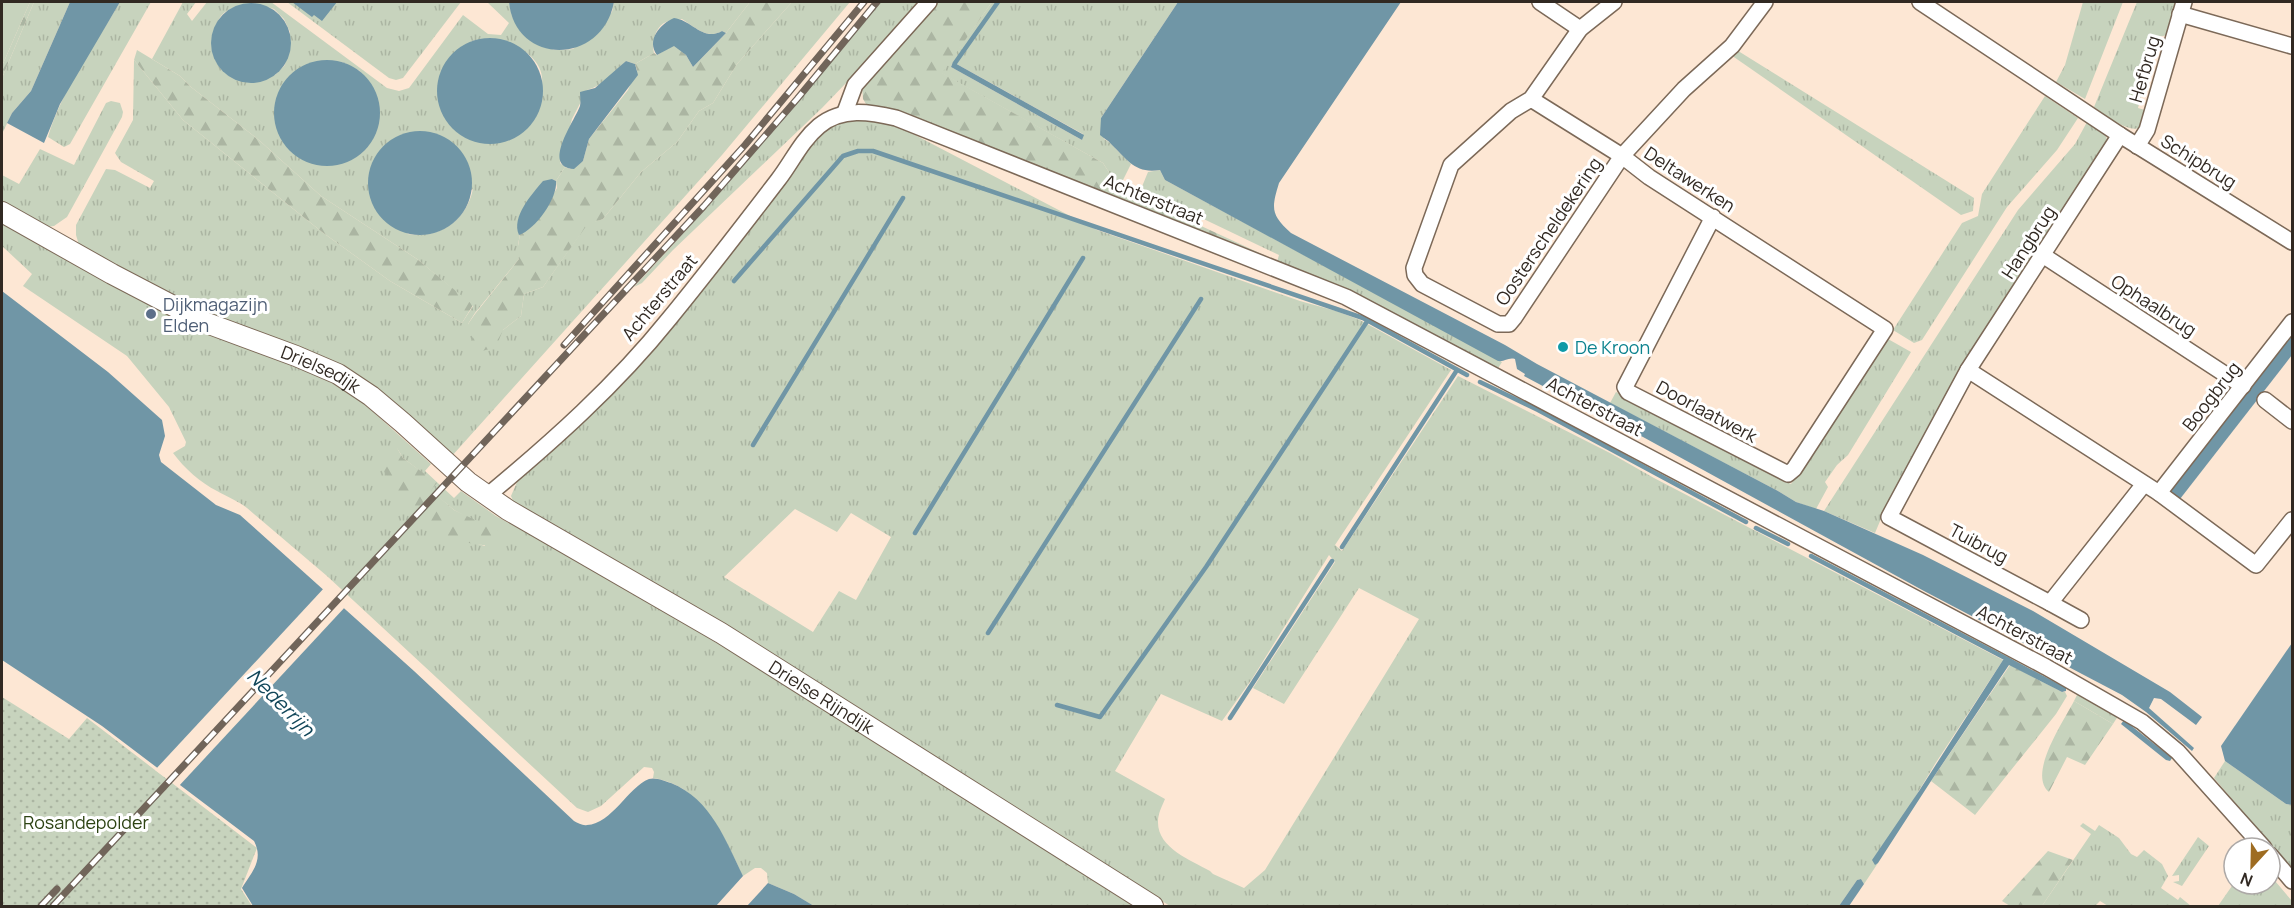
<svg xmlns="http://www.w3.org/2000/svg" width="2294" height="908" font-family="Manrope,sans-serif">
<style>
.grass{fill:url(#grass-tufts);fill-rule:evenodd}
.forest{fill:url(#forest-firs)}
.park{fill:url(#park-dots)}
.garden{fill:#c7d3bd}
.water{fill:#7096a6}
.pier{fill:#fde7d4}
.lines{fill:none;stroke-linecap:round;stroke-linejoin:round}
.stream{stroke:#7096a6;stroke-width:4.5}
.minor-casing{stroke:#7c6958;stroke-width:18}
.tertiary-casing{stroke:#7c6958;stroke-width:22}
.minor{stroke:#fff;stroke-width:15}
.tertiary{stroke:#fff;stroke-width:20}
.rail-casing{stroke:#71655a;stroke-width:7}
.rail{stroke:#fff;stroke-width:4.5;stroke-dasharray:14;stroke-linecap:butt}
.service-dot{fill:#5c6f8a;stroke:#fff;stroke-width:2}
.culture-dot{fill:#0f9aa8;stroke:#fff;stroke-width:2}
.labels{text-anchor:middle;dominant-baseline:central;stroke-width:6;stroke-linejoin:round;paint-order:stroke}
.street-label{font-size:18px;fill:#312922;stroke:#fff}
.service-label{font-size:18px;fill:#4e5e75;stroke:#fff;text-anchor:start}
.culture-label{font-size:18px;fill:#0d838f;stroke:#fff;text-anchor:start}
.park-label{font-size:18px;fill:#2d4313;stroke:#fff}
.water-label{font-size:20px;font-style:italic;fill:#12475a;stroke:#fff}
</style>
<defs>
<pattern id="grass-tufts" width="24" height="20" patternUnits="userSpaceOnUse" patternTransform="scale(1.5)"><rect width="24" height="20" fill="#c7d3bd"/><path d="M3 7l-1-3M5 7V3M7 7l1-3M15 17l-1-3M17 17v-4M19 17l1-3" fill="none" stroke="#abb5a2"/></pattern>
<pattern id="forest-firs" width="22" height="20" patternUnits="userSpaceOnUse" patternTransform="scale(1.5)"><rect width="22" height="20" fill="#c7d3bd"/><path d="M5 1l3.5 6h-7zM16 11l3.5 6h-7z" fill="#abb5a2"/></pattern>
<pattern id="park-dots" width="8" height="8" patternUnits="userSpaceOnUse" patternTransform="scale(1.5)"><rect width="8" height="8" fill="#c7d3bd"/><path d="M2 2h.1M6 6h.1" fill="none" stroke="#abb5a2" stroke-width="1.8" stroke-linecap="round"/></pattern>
</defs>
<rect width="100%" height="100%" fill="#fde7d4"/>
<!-- grass -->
<g class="grass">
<polygon points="34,2 70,2 31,91 12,113 2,134 2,78"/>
<path d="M120 2H151L70 144 64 147 48 137C62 89 95 45 120 2Z"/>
<path d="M183 2H196L187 14 192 21 207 2H271L387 88 399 91 409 88 463 15 488 34 501 35 509 23 487 2H509L512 16 521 32 554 50H564L573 49 612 12 614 2H750L726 33 722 31C707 40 695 27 682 19 677 20 671 20 666 22 656 26 651 42 654 53L635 64 626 61C614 72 603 86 587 90L572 119 560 163 565 167 556 181 552 179 519 235 520 234 518 245 519 259 475 313 468 324 503 330 521 316 524 294 543 287 587 224 603 219 641 172 677 142 699 111 713 103 737 64 792 2H850L722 155 451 457 394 406 222 322 79 245 76 235V225L106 169 115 170 150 188 154 181 121 162 115 153 133 120 134 60 183 120 322 232 390 281 462 323 473 306 417 259 321 196 260 141 191 87 180 76 152 59ZM254 3 274 9 284 19 290 32 285 65 275 75 229 76C211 62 209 46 216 26 218 20 221 14 227 11 234 6 246 5 254 3ZM490 38C511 40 545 57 542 83 540 98 530 116 524 131L509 140 481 143 464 136 450 125 438 91 441 73 472 41ZM342 62 360 71 378 126C369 150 352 163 326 165ZM473 189C466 221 440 239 407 234Z"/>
<polygon points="287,2 461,2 403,78 396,80 389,78"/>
<polygon points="881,2 924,2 822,108 673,250 642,283 634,287 711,203"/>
<path d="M992 2H1178L1101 118 1104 139 1109 142 1131 164 1119 188 1103 163 941 73ZM953 62 1083 134 1082 140 951 67Z"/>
<polygon points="2083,2 2123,2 2085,99 2056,82 2065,65"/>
<path d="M2137 2H2177L2169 35 2156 37 2138 108 2148 111C2146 115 2145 122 2143 125 2133 138 2103 113 2094 107Z"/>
<polygon points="1735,49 1974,198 1973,211 1961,215 1731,55"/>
<polygon points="2045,96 2078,118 2057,150 2007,207 1922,340 1914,343 1893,330 1962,223 1978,216 1982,194"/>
<polygon points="111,101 120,103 123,112 122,117 67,217 54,226 47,227 2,205 2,175 19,184 40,149 74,165 106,103"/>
<path d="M865 117 892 123 1097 230 1300 301 1336 311 1360 320 1451 370 1335 545 1342 551 1458 376 1610 453 1654 478 2003 660 1935 764 1875 864 1878 863 1864 884 1861 879 1857 880 1839 906H1170L955 771 514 503 511 496 517 482 567 436 826 125ZM795 509 837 532 851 513 891 537 856 600 839 591 813 632 724 577ZM1329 555 1335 562 1253 688 1284 704 1359 588 1419 619 1265 870 1244 888 1213 874 1210 871C1191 860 1157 848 1158 821 1158 814 1162 806 1165 799L1115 771 1161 694 1222 721 1252 679Z"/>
<polygon points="2087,122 2106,135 2107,141 1883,514 1875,533 1824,511 2018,210 2075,144"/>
<polygon points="1160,170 1165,180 1502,362 1497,370 1276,265 1279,255 1141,189 1148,172"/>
<path d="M2 220 331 380 361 401 431 464 425 471 454 498 461 491 496 516 655 603 1142 906H814L794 894 768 883 767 873 761 868H755L743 876C723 835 704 786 653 778L654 772 652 768 644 767 601 806 588 812 577 808 327 576 247 508C238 501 228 497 217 491 201 483 184 468 173 453L185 446 186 442 169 407 127 356 23 286 32 274 2 246ZM397 448 403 458 436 483 430 490 454 510 476 522 485 546 439 533Z"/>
<polygon points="1888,339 1911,352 1848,455 1837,465 1825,482 1828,487 1816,509 1796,502 1778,491 1610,403 1616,392 1791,484"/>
<polygon points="2082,692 2120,713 2113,724 2074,701 2077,695"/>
<polygon points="2225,761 2286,804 2292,805 2292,870 2214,778"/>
<polygon points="2083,823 2095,831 2099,825 2119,838 2131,854 2137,857 2144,850 2162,864 2168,876 2161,888 2178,900 2180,897 2191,906 2108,906 2100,901 2095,906 2042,906 2091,834 2080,826"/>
<polygon points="2198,837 2209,846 2182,886 2173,882 2179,881 2179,875 2172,876"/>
<polygon points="2270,875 2292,901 2292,906 2218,906 2234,883 2270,884"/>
</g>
<!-- forest -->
<g class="forest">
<polygon points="30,2 34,2 2,78 2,66"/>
<polygon points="750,2 792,2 737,64 713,103 699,111 677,142 641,172 603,219 587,225 543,287 524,294 521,316 503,330 496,347 479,352 470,343 475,332 468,324 475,314 519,259 517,252 520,234 531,227 537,220 557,188 556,181 565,167 570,169 583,161 589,139 628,90 637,70 635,64 654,53 657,55 674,45 686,55 693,67 726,33"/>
<polygon points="936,2 992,2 942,73 1103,163 1119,188 1266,256 1265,260 866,104 863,99 862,86"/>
<polygon points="137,50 180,76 191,87 260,141 321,196 417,259 473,305 462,323 390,281 322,232 183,120 134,60"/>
<path d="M396 447 403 458 437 483 431 490 454 510 505 534 499 545C476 547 441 539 423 524 405 509 389 484 380 462L382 458Z"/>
<polygon points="2010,665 2062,692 2065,692 2067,696 2056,714 1975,815 1931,781"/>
<path d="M2074 701 2113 724 2085 765 2067 757 2049 792C2027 774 2064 721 2074 701Z"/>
<polygon points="2048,851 2073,860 2042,906 2010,906 2002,901"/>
</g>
<!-- park -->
<polygon class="park" points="2,697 69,739 87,718 257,848 241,889 252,906 2,906"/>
<!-- garden -->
<polygon class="garden" points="2,2 30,2 2,66"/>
<!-- water -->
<g class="water">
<polygon points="70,2 120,2 60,104 44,143 7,123 12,113 31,91"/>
<polygon points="292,2 337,2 322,21 314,15 312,17"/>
<path d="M509 2H614C602 66 515 66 509 2Z"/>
<path d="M1178 2H1401L1279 183C1271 209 1271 215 1291 233L1505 345 1537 364 1778 491 1796 502 1824 511 1923 555 2033 611 2170 692 2202 717 2196 725 2161 699 2154 698 2149 708 2194 748 2192 751 2146 712 2122 695 1924 591 1643 437 1597 415 1524 376 1525 374 1517 369 1515 359C1508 357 1505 362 1498 361L1165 180 1160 170C1135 174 1128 160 1111 144 1108 140 1103 138 1100 135L1101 118Z"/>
<circle cx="251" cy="43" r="40"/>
<path d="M674 18C692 20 703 42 722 31L726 33 693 67 686 55 674 46 657 55C646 40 660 24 674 18Z"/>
<circle cx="490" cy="91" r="53"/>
<circle cx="327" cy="113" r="53"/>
<path d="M626 61 635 64 638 75 589 139 583 161 574 169C541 167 574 122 580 106 581 102 580 97 580 92L595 88Z"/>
<polygon points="953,62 1084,135 1082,140 951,67"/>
<circle cx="420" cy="183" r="52"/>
<path d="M552 179 556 181C558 198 535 230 519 235 511 217 532 194 543 181Z"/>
<path d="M2 291 108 372 162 420 165 436 159 455 161 462 216 505 240 515 414 671 574 821C578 823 583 826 587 825 612 824 628 787 649 779 656 777 665 781 671 783 711 799 726 841 743 876L716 906H253L242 888C252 872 264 860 254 841L102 726 2 660Z"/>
<polygon points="2292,332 2292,355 2180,499 2174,498 2170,492"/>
<polygon points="2292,643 2292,805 2286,804 2225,761 2221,746"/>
<polygon points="2008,657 2066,688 2066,691 2062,692 2009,665 1931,781 1878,863 1875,865 1872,860 1919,791 2003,660"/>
<polygon points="2124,720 2172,758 2170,761 2166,760 2121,724"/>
<polygon points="1861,879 1864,884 1849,906 1839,906 1857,880"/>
<polygon points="768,883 794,894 814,906 747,906"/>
</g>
<!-- pier -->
<polygon class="pier" points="325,587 346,606 178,787 155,770"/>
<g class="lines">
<!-- stream -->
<g class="stream">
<polyline points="955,63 998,2"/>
<polyline points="734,281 843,156 858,151 873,151 1363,318 1467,375"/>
<polyline points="1480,382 1538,410 1746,522"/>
<polyline points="753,445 903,198"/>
<polyline points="1756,528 1788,544"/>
<polyline points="915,533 1083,258"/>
<polyline points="1342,547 1457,370"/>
<polyline points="1811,556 2007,659"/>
<polyline points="988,633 1201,299"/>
<polyline points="1057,705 1100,717 1206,567 1368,320"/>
<polyline points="1230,718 1332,561"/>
</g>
<!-- minor casing -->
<g class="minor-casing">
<g id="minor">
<polyline points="1540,2 1580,29"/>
<polyline points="1920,2 2120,135 2292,242"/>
<polyline points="2180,14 2292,46"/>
<polyline points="1531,99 1622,156 1514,318 1509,324 1498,324 1422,284 1415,275 1414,268 1451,165 1511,111 1531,99 1580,29 1614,2"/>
<polyline points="845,112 855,85 929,2"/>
<polyline points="2120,135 1968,370 1889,517 2050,603 2144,484"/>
<polyline points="2137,146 2147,130 2184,2"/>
<polyline points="1713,217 1625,387 1628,392 1788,474 1794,469 1885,329 1649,177 1622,156 1684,89 1732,46 1765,2"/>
<polyline points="2044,256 2243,386"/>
<polyline points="1968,370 2159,493 2256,565 2292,520"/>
<polyline points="2265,400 2292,421"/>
<polyline points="2159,493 2292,322"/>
<path d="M487 496C552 442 616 385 669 319 706 274 742 227 778 180 792 162 801 141 819 126 842 107 870 112 896 118L1346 297 2046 667 2142 722 2178 752 2264 848"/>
<polyline points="2050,603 2081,620"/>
<polyline points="2270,855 2292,881"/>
</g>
</g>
<!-- tertiary casing -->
<g class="tertiary-casing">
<g id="tertiary">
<path id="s1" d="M2 212 112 274 204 322 296 356 338 374 371 396 403 423 468 482 508 510 721 633 1153 906"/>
</g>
</g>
<!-- minor -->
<use href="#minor" class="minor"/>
<!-- tertiary -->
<use href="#tertiary" class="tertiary"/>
<!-- rail casing -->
<g class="rail-casing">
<g id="rail">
<polyline points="564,345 745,145 864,2"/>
<polyline points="41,906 57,889"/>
<polyline points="53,906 704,206 797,99 877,2"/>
</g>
</g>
<!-- rail -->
<use href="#rail" class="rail"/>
</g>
<!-- markers -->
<circle class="service-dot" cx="151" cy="314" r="6"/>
<circle class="culture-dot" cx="1563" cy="347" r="6"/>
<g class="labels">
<!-- street labels -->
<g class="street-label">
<text transform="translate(2144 69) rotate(-74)">Hefbrug</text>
<text transform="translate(2199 161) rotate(32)">Schipbrug</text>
<text transform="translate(1690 179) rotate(33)">Deltawerken</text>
<text transform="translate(1154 199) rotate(22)">Achterstraat</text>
<text transform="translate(1548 231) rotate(-56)">Oosterscheldekering</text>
<text transform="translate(2028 242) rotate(-57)">Hangbrug</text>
<text transform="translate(659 297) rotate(-50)">Achterstraat</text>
<text transform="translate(2154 305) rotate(33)">Ophaalbrug</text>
<text stroke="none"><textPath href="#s1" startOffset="356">Drielsedijk</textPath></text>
<text transform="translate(2211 396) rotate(-52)">Boogbrug</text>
<text transform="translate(1595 406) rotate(28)">Achterstraat</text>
<text transform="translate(1707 411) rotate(28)">Doorlaatwerk</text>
<text transform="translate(1979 543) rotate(28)">Tuibrug</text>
<text transform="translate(2025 634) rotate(28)">Achterstraat</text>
<text stroke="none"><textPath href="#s1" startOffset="957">Drielse Rijndijk</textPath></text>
</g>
<!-- service labels -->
<g class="service-label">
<text x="163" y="304">Dijkmagazijn<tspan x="163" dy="21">Elden</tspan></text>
</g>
<!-- culture labels -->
<g class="culture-label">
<text x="1575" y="347">De Kroon</text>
</g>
<!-- park labels -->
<g class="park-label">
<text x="86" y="822">Rosandepolder</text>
</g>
<!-- water labels -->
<g class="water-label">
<text transform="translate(281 702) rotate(45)">Nederrijn</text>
</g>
</g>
<!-- border -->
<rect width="2294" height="908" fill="none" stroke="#312922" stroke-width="6"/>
<!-- north arrow -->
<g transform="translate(2252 866) rotate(202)"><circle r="28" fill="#ffffff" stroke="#ada9a7" stroke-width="1.5"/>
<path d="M0-4.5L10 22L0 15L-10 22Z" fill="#9e6c21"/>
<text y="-9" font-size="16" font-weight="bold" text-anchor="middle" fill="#312922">N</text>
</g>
</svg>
